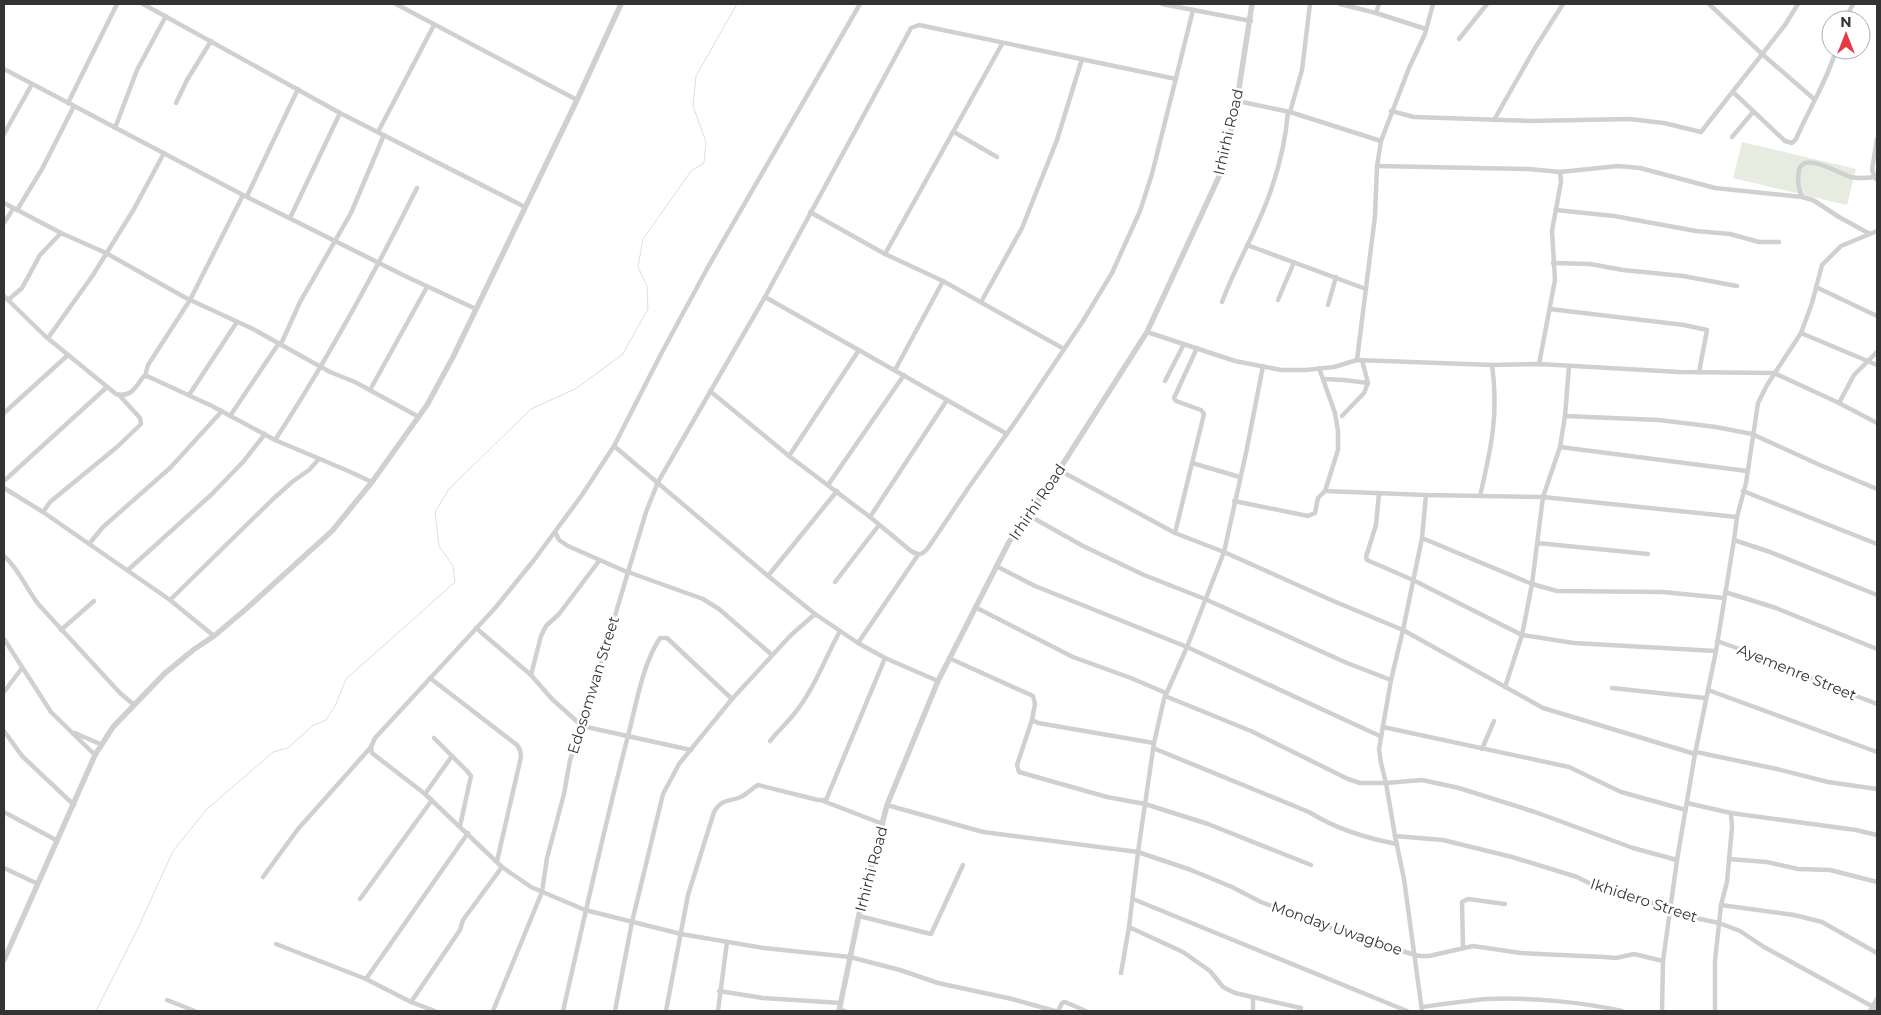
<svg xmlns="http://www.w3.org/2000/svg" width="1881" height="1015" font-family="Montserrat,sans-serif">
<style>
.green{fill:#e6ecdf}
.lines{fill:none;stroke-linecap:round;stroke-linejoin:round}
.stream{stroke:#cfe2ee;stroke-width:1}
.minor{stroke:#d0d0d0;stroke-width:4.5}
.tertiary{stroke:#d0d0d0;stroke-width:5.5}
.labels{text-anchor:middle;dominant-baseline:central;stroke-width:5;stroke-linejoin:round;paint-order:stroke}
.street-label{font-size:15px;fill:#333;stroke:#fff}
</style>
<rect width="100%" height="100%" fill="#fff"/>
<!-- green -->
<polygon class="green" points="1742,142 1856,169 1847,205 1733,178"/>
<g class="lines">
<!-- stream -->
<polyline class="stream" points="96,1011 138,928 173,851 206,810 273,752 288,748 312,726 326,720 336,704 346,679 455,582 453,566 439,546 435,512 449,489 531,409 575,389 622,355 648,309 647,286 638,267 643,239 691,171 704,163 706,142 693,106 696,76 737,4"/>
<!-- minor -->
<g class="minor">
<polyline points="143,4 340,113 525,207"/>
<polyline points="396,4 577,100"/>
<polyline points="860,4 708,267 661,354 614,446 582,495 534,560 496,607 375,738 371,747 372,753 425,794 502,867 531,887 585,910 681,934 764,948 850,957 900,970 938,983 1012,999 1055,1011"/>
<polyline points="1162,4 1251,21"/>
<polyline points="1340,4 1376,13 1426,29"/>
<polyline points="1709,4 1762,54 1814,99"/>
<polyline points="1376,13 1379,4"/>
<polyline points="1845,20 1853,4"/>
<polyline points="1459,39 1487,4"/>
<polyline points="4,69 243,195 405,276 476,309"/>
<path d="M1733 92 1785 141 1792 143 1796 139C1809 109 1827 81 1836 50"/>
<polyline points="1237,101 1290,112 1381,141"/>
<polyline points="68,103 117,4"/>
<polyline points="176,103 187,80 211,41"/>
<polyline points="1391,111 1414,117 1530,121 1629,119 1664,123 1701,132 1785,25 1798,4"/>
<polyline points="1290,112 1302,70 1310,4"/>
<polyline points="1494,120 1535,48 1563,4"/>
<polyline points="115,128 137,70 166,16"/>
<polyline points="378,132 434,25"/>
<polyline points="954,132 997,157"/>
<polyline points="4,134 32,84"/>
<polyline points="1732,137 1753,112"/>
<polyline points="1377,166 1529,169 1560,172 1561,182 1552,231 1555,280 1539,364"/>
<polyline points="1560,172 1618,166 1640,168 1715,188 1802,197 1813,200 1839,217 1870,234"/>
<polyline points="1876,179 1872,170 1877,139"/>
<polyline points="247,196 298,89"/>
<path d="M1802 197C1798 186 1797 181 1799 170 1804 151 1840 174 1851 177 1859 179 1867 178 1875 177"/>
<polyline points="4,203 61,233 106,253 186,298 253,329 330,372 355,382 419,417"/>
<polyline points="17,210 42,169 74,106"/>
<polyline points="1556,210 1614,216 1696,231 1730,234 1759,242 1779,242"/>
<polyline points="810,212 885,254 943,281"/>
<polyline points="290,218 340,113"/>
<polyline points="4,223 13,209"/>
<polyline points="1247,245 1366,289"/>
<polyline points="885,254 1002,44"/>
<polyline points="1553,263 1590,264 1623,270 1683,276 1737,286"/>
<polyline points="1816,287 1877,316"/>
<path d="M4 296 45 336 116 394C131 398 136 387 143 377L147 376 212 406 275 440 346 470 372 482"/>
<polyline points="765,297 1007,434"/>
<polyline points="8,300 22,288 40,255 61,233"/>
<polyline points="1278,300 1294,262"/>
<polyline points="981,302 1022,228 1057,140 1082,59"/>
<path d="M1222 302C1236 264 1258 229 1271 190 1279 167 1286 136 1288 112"/>
<polyline points="1328,305 1336,277"/>
<polyline points="1550,309 1684,325 1707,330 1699,372"/>
<polyline points="1147,332 1235,361 1281,370 1306,370 1334,367 1357,360 1492,365 1539,364 1679,372 1774,373 1839,403 1877,423"/>
<polyline points="1801,333 1877,365"/>
<polyline points="48,338 93,275 134,209 164,153"/>
<polyline points="281,344 300,302 351,213 384,135"/>
<polyline points="1357,360 1375,216 1377,166 1381,141 1409,68 1425,34 1433,4"/>
<polyline points="895,370 943,281 1064,349"/>
<polyline points="145,376 148,365 190,300 243,195"/>
<polyline points="1323,379 1344,380 1368,383"/>
<polyline points="1165,381 1184,344"/>
<polyline points="370,390 427,287"/>
<path d="M710 391 789 456 870 517 911 551C919 556 922 555 928 548L969 487 1018 418 1083 321 1112 273 1140 211 1152 174 1193 10"/>
<polyline points="189,395 237,322"/>
<polyline points="1839,403 1854,375 1877,352"/>
<polyline points="4,413 68,355"/>
<polyline points="230,416 279,343"/>
<polyline points="1342,416 1364,393 1368,383 1362,360"/>
<polyline points="1565,416 1659,420 1716,427 1752,434 1820,465 1877,489"/>
<path d="M275 440C328 359 374 274 417 188"/>
<polyline points="614,446 768,576 815,614 858,643 885,658 938,681"/>
<polyline points="1560,447 1747,471"/>
<polyline points="789,456 859,350"/>
<polyline points="1192,463 1240,477"/>
<polyline points="1059,470 1175,533 1224,552 1331,600 1403,630 1543,708 1695,754"/>
<polyline points="4,481 107,387"/>
<polyline points="828,485 904,375"/>
<polyline points="4,488 43,512 170,600 214,636"/>
<polyline points="1325,491 1426,495 1543,497 1737,517"/>
<polyline points="1743,491 1877,544"/>
<polyline points="1379,493 1376,525 1366,557 1367,560 1413,580 1522,635 1574,643 1716,651"/>
<path d="M1480 496C1491 449 1499 414 1492 365"/>
<polyline points="1234,501 1308,516 1315,513 1318,498 1325,491 1338,450 1338,431 1335,413 1319,368"/>
<polyline points="43,512 50,502 117,447 141,424 140,418 120,396"/>
<polyline points="1028,515 1083,546 1144,575 1205,599 1347,663 1391,680"/>
<polyline points="870,517 947,400"/>
<polyline points="555,532 559,540 568,546 627,572"/>
<polyline points="1175,533 1204,414 1201,410 1176,401 1174,398 1197,348"/>
<polyline points="1422,538 1532,584 1557,591 1663,592 1724,598"/>
<polyline points="1734,540 1770,552 1877,595"/>
<polyline points="1537,543 1648,554"/>
<polyline points="89,544 103,527 170,468 222,411"/>
<path d="M4 556C20 570 26 589 39 605L120 693 133 704"/>
<polyline points="996,566 1035,586 1187,647 1380,736"/>
<polyline points="128,570 212,494 243,462 265,434"/>
<polyline points="628,572 703,599 719,609 772,655"/>
<polyline points="768,576 837,491"/>
<polyline points="835,582 879,525"/>
<polyline points="1725,592 1776,608 1877,649"/>
<polyline points="170,600 272,500 292,482 309,470 319,459"/>
<polyline points="975,607 1073,657 1131,678 1166,693"/>
<polyline points="476,628 531,675 552,699 582,726 691,750"/>
<polyline points="61,630 94,601"/>
<polyline points="4,639 51,712 95,755"/>
<polyline points="1717,641 1779,663 1815,680 1877,704"/>
<polyline points="858,643 918,555"/>
<polyline points="949,658 1033,696 1035,704 1032,720 1038,723 1154,743"/>
<polyline points="531,675 541,636 546,626 559,614 599,561"/>
<polyline points="430,678 517,745 520,750 521,757 497,861"/>
<polyline points="1505,687 1522,635 1532,584 1543,497 1560,447 1565,416 1569,366"/>
<polyline points="1612,688 1705,698"/>
<polyline points="1708,690 1877,752"/>
<polyline points="4,692 22,668"/>
<polyline points="1165,696 1251,731 1348,779 1360,783 1386,783 1422,780 1459,788 1535,812 1633,848 1677,860"/>
<polyline points="1032,720 1017,765 1019,772 1107,797 1145,804 1208,824 1311,865"/>
<polyline points="1383,727 1569,767 1621,792 1686,810"/>
<polyline points="4,731 22,756 74,805"/>
<polyline points="75,733 100,744"/>
<polyline points="434,738 467,771 471,776 460,826"/>
<path d="M770 741C778 731 787 723 794 714 814 690 825 658 840 631"/>
<path d="M1153 748 1309 812C1336 829 1365 838 1397 844"/>
<polyline points="1482,749 1494,721"/>
<polyline points="1696,752 1777,769 1828,782 1877,789"/>
<polyline points="425,794 452,756"/>
<polyline points="823,801 883,824"/>
<polyline points="1687,803 1731,813 1856,830 1877,835"/>
<polyline points="887,805 983,832 1138,852 1191,870 1232,887 1261,902 1367,941 1419,956 1429,956 1473,946 1521,953 1604,957 1616,958 1634,954 1663,961"/>
<polyline points="4,812 56,840"/>
<polyline points="1395,836 1443,840 1512,857 1577,877 1605,891 1671,908 1682,915 1719,923 1740,931 1764,947 1877,1009"/>
<polyline points="1729,859 1767,862 1798,869 1830,870 1877,882"/>
<polyline points="4,868 38,884"/>
<polyline points="263,877 298,829 371,747"/>
<polyline points="360,899 432,800"/>
<polyline points="1133,899 1407,1011"/>
<polyline points="1721,905 1794,915 1822,922 1877,953"/>
<polyline points="859,916 931,934 963,865"/>
<polyline points="1129,927 1183,952 1210,971 1223,987 1235,993 1301,1008 1300,1011"/>
<polyline points="276,944 366,979 411,1002 435,1011"/>
<polyline points="1463,948 1462,902 1468,899 1505,904"/>
<polyline points="1121,973 1129,927 1138,852 1154,743 1164,699 1187,647 1224,552 1246,453 1263,366"/>
<polyline points="366,979 468,833"/>
<polyline points="719,991 763,998 841,1003"/>
<polyline points="167,1000 195,1011"/>
<polyline points="411,1002 460,930 463,920 502,867"/>
<path d="M1422 1007C1443 1004 1465 1001 1487 999 1528 997 1582 1002 1622 1011"/>
<polyline points="840,1010 845,1011"/>
<polyline points="493,1011 542,892 547,858 564,794 570,760 582,726 646,512 658,482 765,297 911,28 919,25 1176,79"/>
<path d="M563 1011C584 919 604 828 628 736 636 706 642 665 660 638H667L732 699"/>
<polyline points="615,1011 632,922 663,794 679,764 732,699 791,635 815,614"/>
<path d="M666 1011 688 895 714 812C722 798 729 802 741 797 747 794 752 788 758 785L818 800H826L885 658"/>
<polyline points="718,1011 727,942"/>
<polyline points="1058,1011 1062,1003 1065,1002 1086,1011"/>
<polyline points="1253,1011 1253,997"/>
<polyline points="1422,1011 1404,879 1395,836 1386,783 1381,763 1379,749 1391,680 1403,630 1422,538 1426,495"/>
<polyline points="1662,1011 1663,961 1677,860 1695,754 1716,651 1734,540 1737,517 1746,483 1758,403 1767,385 1801,333 1812,303 1822,265 1841,246 1877,231"/>
<polyline points="1715,1011 1715,961 1721,905 1727,882 1732,827 1731,813"/>
<polyline points="1870,1011 1877,999"/>
</g>
<!-- tertiary -->
<g class="tertiary">
<polyline points="4,960 95,755 113,727 165,673 193,650 214,636 246,609 332,531 372,482 427,405 453,357 577,100 621,4"/>
<polyline points="839,1011 861,905 887,805 938,681 1009,542 1059,470 1147,332 1223,168 1237,101 1252,4"/>
</g>
</g>
<g class="labels">
<!-- street labels -->
<g class="street-label">
<text transform="translate(1228 132) rotate(-77)">Irhirhi Road</text>
<text transform="translate(1037 502) rotate(-56)">Irhirhi Road</text>
<text transform="translate(1797 672) rotate(22)">Ayemenre Street</text>
<text transform="translate(593 685) rotate(-73)">Edosomwan Street</text>
<text transform="translate(871 869) rotate(-75)">Irhirhi Road</text>
<text transform="translate(1644 900) rotate(18)">Ikhidero Street</text>
<text transform="translate(1337 928) rotate(19)">Monday Uwagboe</text>
</g>
</g>
<!-- border -->
<rect width="1881" height="1015" fill="none" stroke="#333333" stroke-width="10"/>
<!-- north arrow -->
<g transform="translate(1846 35)"><circle r="24" fill="#ffffff" stroke="#adadad"/>
<path d="M0-4L9 19L0 12L-9 19Z" fill="#e63946"/>
<text y="-8" font-size="14" font-weight="bold" text-anchor="middle" fill="#333333">N</text>
</g>
</svg>
